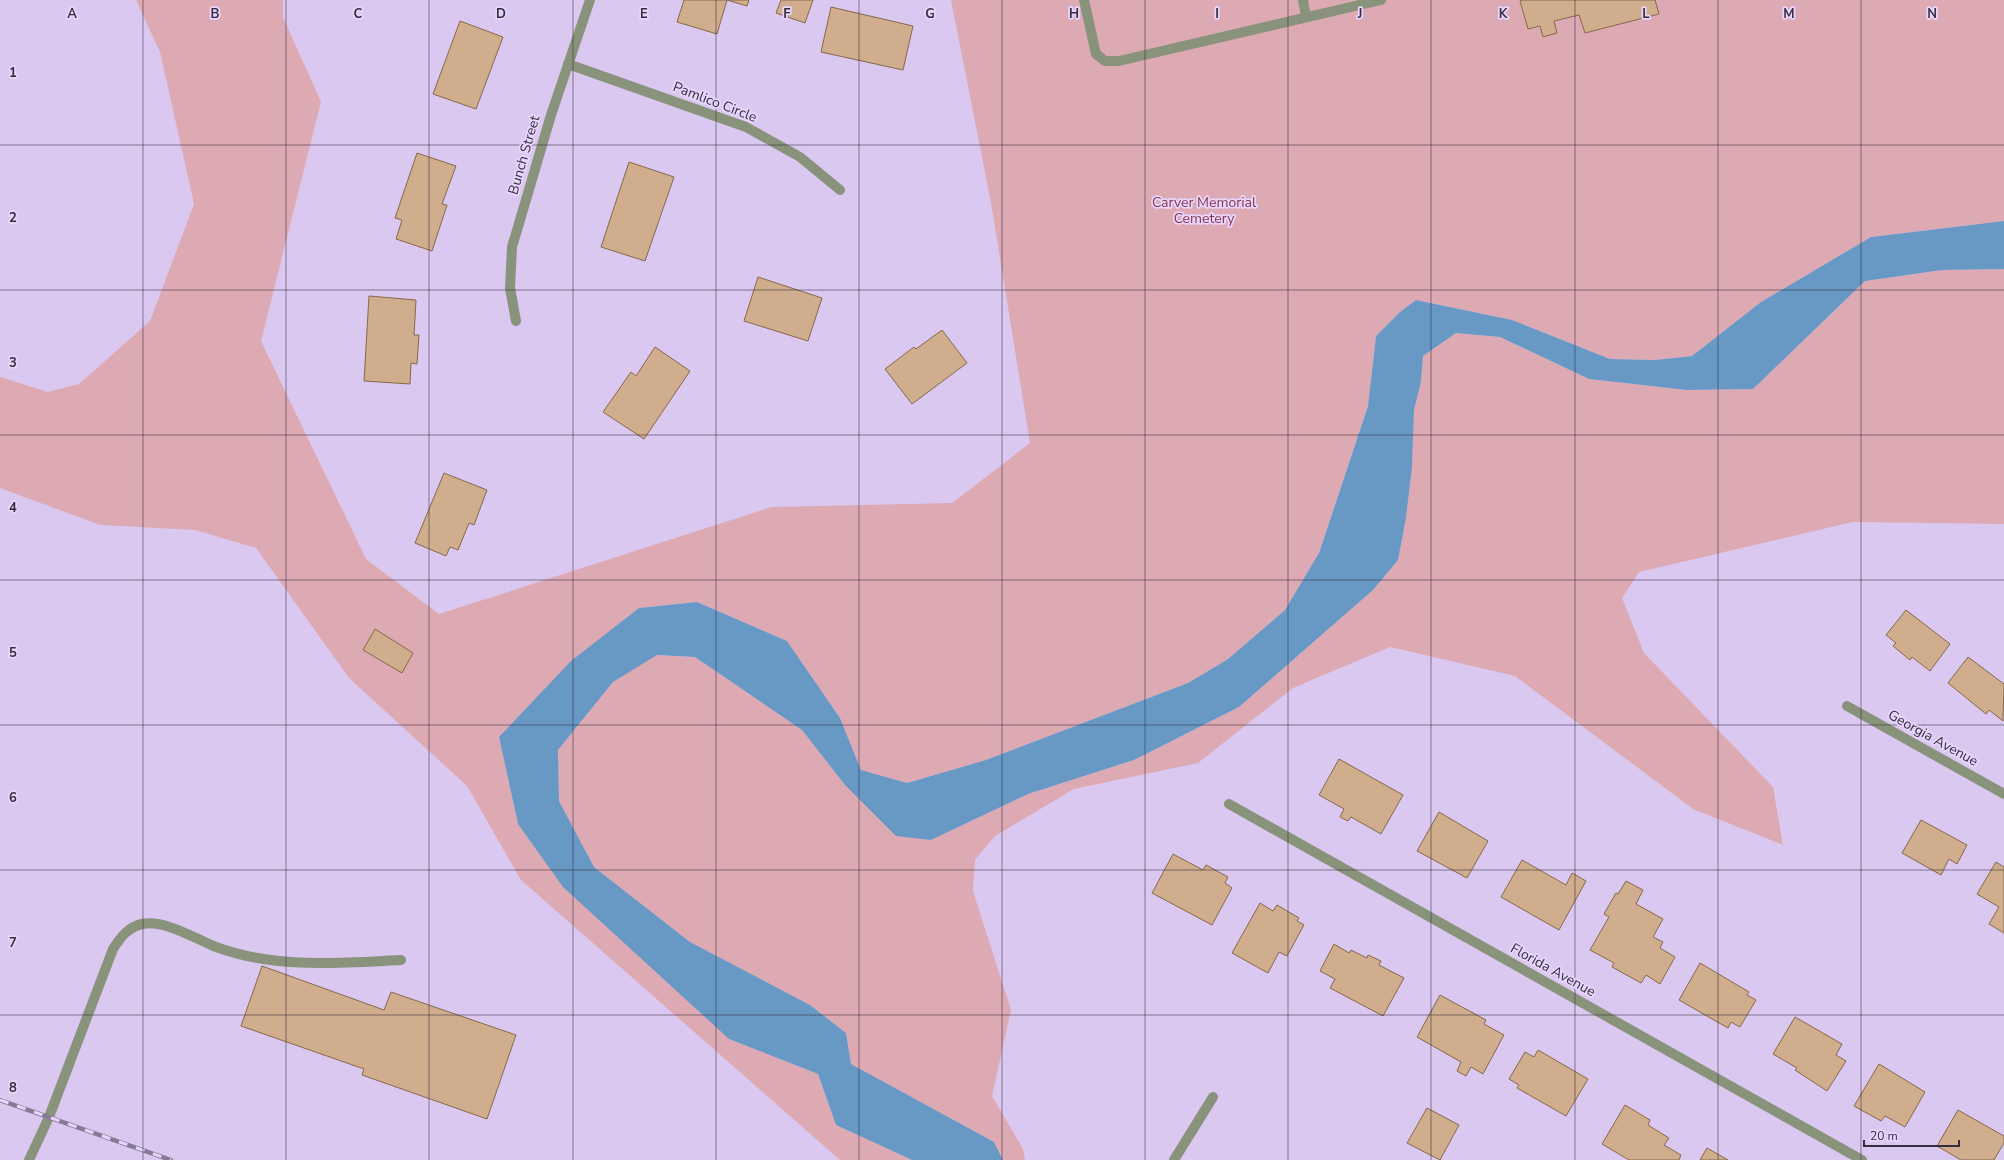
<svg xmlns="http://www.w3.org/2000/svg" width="2004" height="1160" font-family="'Nunito Sans',sans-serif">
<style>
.green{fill:#ddaab4}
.water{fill:#6899c5}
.building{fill:#cfad8d;stroke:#86684a}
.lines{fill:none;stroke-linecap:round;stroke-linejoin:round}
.minor{stroke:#89937b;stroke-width:10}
.rail-casing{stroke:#877a95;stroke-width:4.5}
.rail{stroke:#e8d5fe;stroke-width:3;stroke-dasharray:9;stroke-linecap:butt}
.grid{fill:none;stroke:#352d3d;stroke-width:1;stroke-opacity:0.55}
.labels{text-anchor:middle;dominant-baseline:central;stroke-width:3.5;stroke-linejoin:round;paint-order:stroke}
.street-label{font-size:14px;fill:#352d3d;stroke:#e8d5fe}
.park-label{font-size:14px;fill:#88364c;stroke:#e8d5fe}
.grid-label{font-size:13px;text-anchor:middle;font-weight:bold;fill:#352d3d;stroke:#e8d5fe;stroke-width:3.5;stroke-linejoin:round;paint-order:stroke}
</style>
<rect width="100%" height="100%" fill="#dbc8f0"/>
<!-- green -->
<g class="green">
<polygon points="136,0 283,0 283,17 321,102 261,341 366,559 439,614 772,507 952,503 1030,443 991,203 951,0 2004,0 2004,221 1871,237 1761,302 1692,356 1655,360 1610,359 1512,320 1416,300 1400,312 1376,336 1368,406 1319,553 1285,610 1228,659 1188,683 986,760 907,783 861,770 840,718 787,641 697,602 639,608 571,662 499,737 518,824 729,1039 818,1074 836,1125 912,1160 840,1160 521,880 467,786 349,678 256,548 195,530 100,525 0,488 0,377 48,392 79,384 150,321 194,204 160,52"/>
<polygon points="2004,269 2004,524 1853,522 1639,572 1622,598 1644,653 1773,787 1783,845 1693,809 1515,676 1390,647 1293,688 1198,763 1074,789 995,836 975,860 973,891 1011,1010 992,1096 1023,1149 1025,1160 1003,1160 994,1142 851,1064 846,1033 810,1005 690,942 594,867 559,801 558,750 613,682 656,655 695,657 802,730 845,785 931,840 1028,794 1134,760 1239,707 1373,590 1398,560 1406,518 1412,467 1414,410 1421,382 1423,356 1456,333 1500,337 1589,379 1687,390 1753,389 1865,281 1942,270"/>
</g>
<!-- water -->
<polygon class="water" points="2004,221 2004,269 1942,270 1865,281 1753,389 1687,390 1589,379 1500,337 1456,333 1423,356 1421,382 1414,410 1412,467 1406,518 1398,560 1373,590 1239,707 1134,760 1028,794 931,840 896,836 845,785 802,730 695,657 657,655 613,682 558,750 559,801 594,867 690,942 810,1005 846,1033 851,1064 994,1142 1003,1160 912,1160 836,1125 818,1074 729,1039 563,887 518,824 499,737 571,661 639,608 697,602 787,641 840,718 861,770 907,783 986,760 1188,683 1228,659 1285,610 1319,553 1368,406 1376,336 1400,312 1416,300 1512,320 1610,359 1655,360 1692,356 1761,302 1871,237"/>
<!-- building -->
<g class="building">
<polygon points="684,0 749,0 747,6 727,0 717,34 677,22"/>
<polygon points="781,0 813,0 805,23 776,13"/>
<polygon points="1523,0 1655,0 1659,14 1585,33 1579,15 1554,21 1557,33 1543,37 1540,26 1528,29 1520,1"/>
<polygon points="831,7 913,26 903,70 821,52"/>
<polygon points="460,21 503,37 476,109 433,94"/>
<polygon points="417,153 456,166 442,204 447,205 432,251 396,239 402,220 395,218"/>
<polygon points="629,162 674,177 645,261 601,247"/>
<polygon points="758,277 822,298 808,341 744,321"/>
<polygon points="369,296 416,300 414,335 419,335 417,364 411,363 410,384 364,381"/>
<polygon points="942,330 967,363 912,404 885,369 914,347 916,349"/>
<polygon points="655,347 690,371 644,439 603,412 631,372 636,376"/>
<polygon points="444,473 487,490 474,525 469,523 458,550 450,547 446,556 415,543"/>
<polygon points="1906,610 1950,644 1930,671 1912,657 1910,660 1893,646 1896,643 1886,635"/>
<polygon points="375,629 413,653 402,673 363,650"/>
<polygon points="1968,657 2004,684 2003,721 1989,710 1986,714 1948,683"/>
<polygon points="1339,759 1403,795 1381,834 1351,817 1348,821 1340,817 1344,809 1319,795"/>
<polygon points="1439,812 1488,841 1467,878 1417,851"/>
<polygon points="1921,820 1967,845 1957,864 1949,859 1941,875 1902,853"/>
<polygon points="1173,854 1203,870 1206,865 1228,877 1225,883 1232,888 1212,925 1152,893"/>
<polygon points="1522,860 1566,885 1572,873 1586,881 1559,930 1501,897"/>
<polygon points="1996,862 2004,867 2004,933 1989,924 1999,907 1977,894"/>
<polygon points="1626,881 1643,890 1636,904 1663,919 1653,937 1663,942 1660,948 1675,957 1660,984 1646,975 1641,983 1612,967 1614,963 1590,950 1609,917 1604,914 1616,893 1618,894"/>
<polygon points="1260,903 1273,911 1277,905 1299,918 1297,921 1304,925 1287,956 1279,952 1268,973 1232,953"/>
<polygon points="1334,944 1349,953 1351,950 1367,958 1368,955 1381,961 1379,965 1404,978 1383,1016 1330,988 1335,979 1320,971"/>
<polygon points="1700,963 1749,992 1747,995 1756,1000 1740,1027 1731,1022 1728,1028 1679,1000"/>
<polygon points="262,966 384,1010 391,992 516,1035 487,1119 362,1075 364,1069 241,1026"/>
<polygon points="1440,995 1486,1020 1484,1024 1504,1035 1483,1074 1471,1067 1466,1076 1457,1071 1461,1062 1417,1037"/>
<polygon points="1795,1017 1842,1044 1836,1055 1846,1061 1827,1091 1795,1070 1797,1068 1773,1054"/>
<polygon points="1538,1050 1588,1079 1566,1116 1517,1088 1519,1085 1509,1079 1525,1052 1534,1057"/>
<polygon points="1879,1064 1925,1092 1905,1127 1885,1116 1881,1121 1854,1106"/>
<polygon points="1625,1105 1650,1120 1648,1125 1669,1138 1664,1145 1681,1155 1679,1160 1629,1160 1602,1144"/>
<polygon points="1427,1108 1459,1125 1440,1160 1407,1143"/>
<polygon points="1958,1110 2004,1136 2004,1143 1994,1160 1961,1160 1937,1146"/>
<polygon points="1707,1148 1728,1160 1700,1160"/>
</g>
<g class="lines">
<!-- minor -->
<g class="minor">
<polyline points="1084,0 1096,54 1105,61 1119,61 1381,0"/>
<polyline points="1303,0 1306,17"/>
<polyline points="568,64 746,127 800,157 840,190"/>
<polyline points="516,321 510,288 512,247 551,115 590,0"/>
<polyline points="1847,706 2004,794"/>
<polyline points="1229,804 1862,1160"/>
<path d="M29 1160 49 1117 113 949C120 938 128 927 142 924 164 919 196 939 216 947 276 969 339 963 401 960"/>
<polyline points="1174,1160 1213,1097"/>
</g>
<!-- rail casing -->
<g class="rail-casing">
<polyline id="rail" points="0,1100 171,1160"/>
</g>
<!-- rail -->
<use href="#rail" class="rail"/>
</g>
<!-- grid -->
<path class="grid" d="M143 0V1160M286 0V1160M429 0V1160M573 0V1160M716 0V1160M859 0V1160M1002 0V1160M1145 0V1160M1288 0V1160M1431 0V1160M1575 0V1160M1718 0V1160M1861 0V1160M0 145H2004M0 290H2004M0 435H2004M0 580H2004M0 725H2004M0 870H2004M0 1015H2004"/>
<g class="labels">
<!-- street labels -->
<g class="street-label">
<text transform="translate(715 102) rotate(21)">Pamlico Circle</text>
<text transform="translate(524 155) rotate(-74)">Bunch Street</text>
<text transform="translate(1933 738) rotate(29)">Georgia Avenue</text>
<text transform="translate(1553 970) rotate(29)">Florida Avenue</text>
</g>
<!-- park labels -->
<g class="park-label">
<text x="1204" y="202">Carver Memorial<tspan x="1204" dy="16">Cemetery</tspan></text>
</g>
</g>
<g class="grid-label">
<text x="72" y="18">A</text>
<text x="215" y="18">B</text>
<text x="358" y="18">C</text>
<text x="501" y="18">D</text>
<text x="644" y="18">E</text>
<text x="787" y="18">F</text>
<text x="930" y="18">G</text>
<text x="1074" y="18">H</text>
<text x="1217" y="18">I</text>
<text x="1360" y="18">J</text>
<text x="1503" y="18">K</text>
<text x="1646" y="18">L</text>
<text x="1789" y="18">M</text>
<text x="1932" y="18">N</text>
<text x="13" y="77">1</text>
<text x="13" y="222">2</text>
<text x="13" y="367">3</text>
<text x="13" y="512">4</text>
<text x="13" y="657">5</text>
<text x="13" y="802">6</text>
<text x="13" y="947">7</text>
<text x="13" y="1092">8</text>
</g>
<!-- scale -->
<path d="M1864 1140v6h95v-6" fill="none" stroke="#352d3d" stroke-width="2"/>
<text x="1870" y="1140" font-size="12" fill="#352d3d" stroke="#e8d5fe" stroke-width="3" paint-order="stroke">20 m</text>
</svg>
